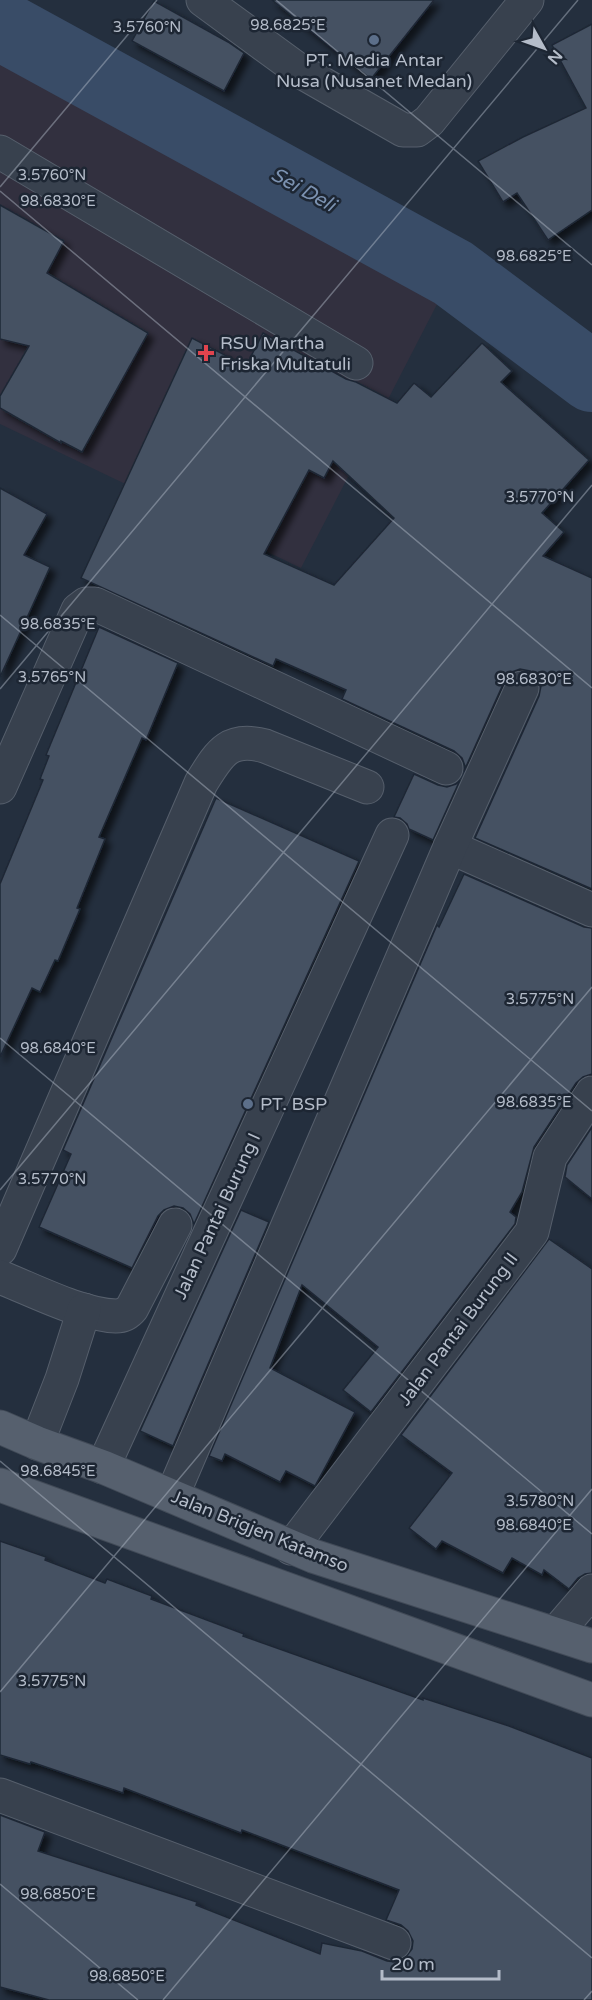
<svg xmlns="http://www.w3.org/2000/svg" width="592" height="2000" font-family="'Varela Round',sans-serif">
<style>
.medical{fill:#32303f}
.lines{fill:none;stroke-linecap:round;stroke-linejoin:round}
.river{stroke:#394c67;stroke-width:70}
.building{fill:#455162;stroke:#1f2835;stroke-width:1.5;fill-rule:evenodd;filter:url(#shadow)}
.minor-casing{stroke:#565f6c;stroke-width:35}
.major-casing{stroke:#414a57;stroke-width:35}
.minor{stroke:#38414e;stroke-width:33}
.major{stroke:#56606e;stroke-width:33}
.ticks{fill:none;stroke:#b4bcc9;stroke-width:1.5;stroke-opacity:0.45}
.service-dot{fill:#5c6f8a;stroke:#1d2633;stroke-width:2}
.health-dot{fill:#e0444e;stroke:#1d2633;stroke-width:2}
.labels{text-anchor:middle;dominant-baseline:central;stroke-width:5;stroke-linejoin:round;paint-order:stroke}
.poi-label{font-size:18px;fill:#b4bcc9;stroke:#1d2633;text-anchor:start}
.street-label{font-size:18px;fill:#b4bcc9;stroke:#1d2633}
.water-label{font-size:20px;font-style:italic;fill:#7c92b1;stroke:#1d2633}
.ticks-label{font-size:15px;text-anchor:middle;fill:#b4bcc9;stroke:#1d2633;stroke-width:5;stroke-linejoin:round;paint-order:stroke}
</style>
<defs>
<filter id="shadow"><feDropShadow dx="5.5" dy="5.5" stdDeviation="3" flood-color="#0009"/></filter>
</defs>
<rect width="100%" height="100%" fill="#242f3e"/>
<!-- medical -->
<polygon class="medical" points="0,46 448,283 301,568 0,424"/>
<g class="lines">
<!-- river -->
<polyline class="river" points="0,25 453,273 592,377"/>
</g>
<!-- building -->
<g class="building">
<polygon points="272,0 434,0 371,79"/>
<polygon points="154,1 228,42 244,53 224,91 132,41"/>
<polygon points="592,24 592,210 548,240 517,193 503,202 478,161 523,137 586,108 552,45"/>
<polygon points="0,205 64,241 47,273 148,333 82,452 61,441 61,443 0,408 0,396 29,346 0,339"/>
<path d="M263 333 346 379 356 382 397 403 414 383 431 397 482 343 512 371 501 382 589 460 542 513 564 532 543 556 592 578V889L475 838 539 696 541 686 537 677 530 671 520 669 512 672 505 680 464 771 465 766 462 758 454 751 342 699 346 690 276 659 273 666 81 578 192 338 246 366ZM333 461 394 518 334 585 264 554 309 470 324 478Z"/>
<polygon points="0,488 47,514 24,555 50,567 0,677"/>
<polygon points="99,627 178,663 146,740 142,738 99,837 105,839 77,908 80,909 58,961 55,960 40,992 32,988 0,1057 0,884 43,780 40,779 49,756 46,755"/>
<polygon points="414,774 438,785 447,787 456,784 460,780 433,840 409,829 407,824 400,818 394,817"/>
<polygon points="216,798 359,861 194,1224 190,1214 183,1208 174,1206 164,1210 158,1216 132,1268 39,1227 71,1154 63,1150"/>
<polygon points="464,874 584,927 592,928 592,1074 583,1077 576,1083 534,1147 522,1192 510,1212 516,1217 515,1224 371,1412 343,1390 378,1347 302,1285 270,1368 355,1412 315,1486 286,1471 280,1482 225,1454 222,1461 209,1456 437,925 439,927"/>
<polygon points="592,1127 592,1199 565,1177 567,1165"/>
<polygon points="241,1210 269,1222 173,1446 140,1431"/>
<polygon points="549,1239 592,1269 592,1573 585,1574 578,1578 569,1589 544,1570 542,1575 512,1558 503,1573 442,1541 436,1549 409,1528 452,1473 401,1435"/>
<polygon points="0,1541 46,1557 45,1560 105,1583 107,1579 152,1596 151,1599 244,1634 243,1636 423,1700 423,1698 509,1726 592,1758 592,2000 49,2000 0,1987 0,1815 45,1832 38,1851 197,1902 196,1905 320,1954 322,1943 362,1951 387,1961 396,1962 406,1957 412,1949 413,1941 408,1931 401,1925 386,1920 399,1890 242,1830 241,1833 124,1788 123,1793 31,1762 30,1764 0,1755"/>
</g>
<g class="lines">
<!-- minor casing -->
<g class="minor-casing">
<g id="minor">
<polyline points="203,0 300,71 403,130 417,130 429,121 527,0"/>
<polyline points="0,152 356,363"/>
<polyline points="0,787 78,610 86,604 95,604 446,768"/>
<polyline points="450,847 592,910"/>
<path d="M0 1249 201 783C219 754 228 736 265 746L367 787"/>
<path d="M0 1277C33 1290 81 1315 116 1316 123 1316 128 1313 132 1308L175 1225"/>
<polyline points="37,1443 62,1379 84,1310"/>
<polyline points="103,1467 392,835"/>
<polyline points="172,1496 450,847 522,688"/>
<polyline points="291,1548 532,1232 550,1157 592,1093"/>
<polyline points="556,1633 592,1591"/>
<polyline points="0,1795 394,1943"/>
</g>
</g>
<!-- major casing -->
<g class="major-casing">
<g id="major">
<polyline points="0,1427 37,1443 103,1467 313,1556 592,1646"/>
<polyline points="0,1485 592,1700"/>
</g>
</g>
<!-- minor -->
<use href="#minor" class="minor"/>
<!-- major -->
<use href="#major" class="major"/>
</g>
<!-- ticks -->
<path class="ticks" d="M276 0 592 265M0 187 157 0M0 191 592 688M0 615 592 1111M0 689 578 0M0 1038 592 1534M0 1190 592 485M0 1461 592 1958M0 1692 592 987M0 1884 138 2000M163 2000 592 1489M584 2000 592 1991"/>
<!-- markers -->
<g class="service-dot">
<circle cx="374" cy="40" r="6"/>
<circle cx="248" cy="1104" r="6"/>
</g>
<path class="health-dot" d="M203 344h6v6h6v6h-6v6h-6v-6h-6v-6h6z"/>
<g class="labels">
<!-- poi labels -->
<g class="poi-label">
<text x="374" y="60" text-anchor="middle">PT. Media Antar<tspan x="374" dy="21">Nusa (Nusanet Medan)</tspan></text>
<text x="220" y="343">RSU Martha<tspan x="220" dy="21">Friska Multatuli</tspan></text>
<text x="260" y="1104">PT. BSP</text>
</g>
<!-- street labels -->
<g class="street-label">
<text transform="translate(217 1216) rotate(-65)">Jalan Pantai Burung I</text>
<text transform="translate(458 1329) rotate(-53)">Jalan Pantai Burung II</text>
<text transform="translate(260 1531) rotate(22)">Jalan Brigjen Katamso</text>
</g>
<!-- water labels -->
<g class="water-label">
<text transform="translate(303 190) rotate(29)">Sei Deli</text>
</g>
</g>
<g class="ticks-label">
<text x="288" y="30">98.6825°E</text>
<text x="147" y="32">3.5760°N</text>
<text x="52" y="180">3.5760°N</text>
<text x="58" y="206">98.6830°E</text>
<text x="534" y="261">98.6825°E</text>
<text x="540" y="502">3.5770°N</text>
<text x="58" y="629">98.6835°E</text>
<text x="52" y="682">3.5765°N</text>
<text x="534" y="684">98.6830°E</text>
<text x="540" y="1004">3.5775°N</text>
<text x="58" y="1053">98.6840°E</text>
<text x="534" y="1107">98.6835°E</text>
<text x="52" y="1184">3.5770°N</text>
<text x="58" y="1476">98.6845°E</text>
<text x="540" y="1506">3.5780°N</text>
<text x="534" y="1530">98.6840°E</text>
<text x="52" y="1686">3.5775°N</text>
<text x="58" y="1899">98.6850°E</text>
<text x="127" y="1981">98.6850°E</text>
</g>
<!-- north arrow -->
<g transform="translate(544 48) rotate(130)" stroke="#1d2633" stroke-width="4.5" paint-order="stroke">
<path d="M0-4.5L10 22L0 15L-10 22Z" fill="#b4bcc9"/>
<text y="-9" font-size="16" font-weight="bold" text-anchor="middle" fill="#b4bcc9">N</text>
</g>
<!-- scale -->
<path d="M382 1970v9h117v-9" fill="none" stroke="#b4bcc9" stroke-width="3"/>
<text x="391" y="1970" font-size="18" fill="#b4bcc9" stroke="#1d2633" stroke-width="4.5" paint-order="stroke">20 m</text>
</svg>
